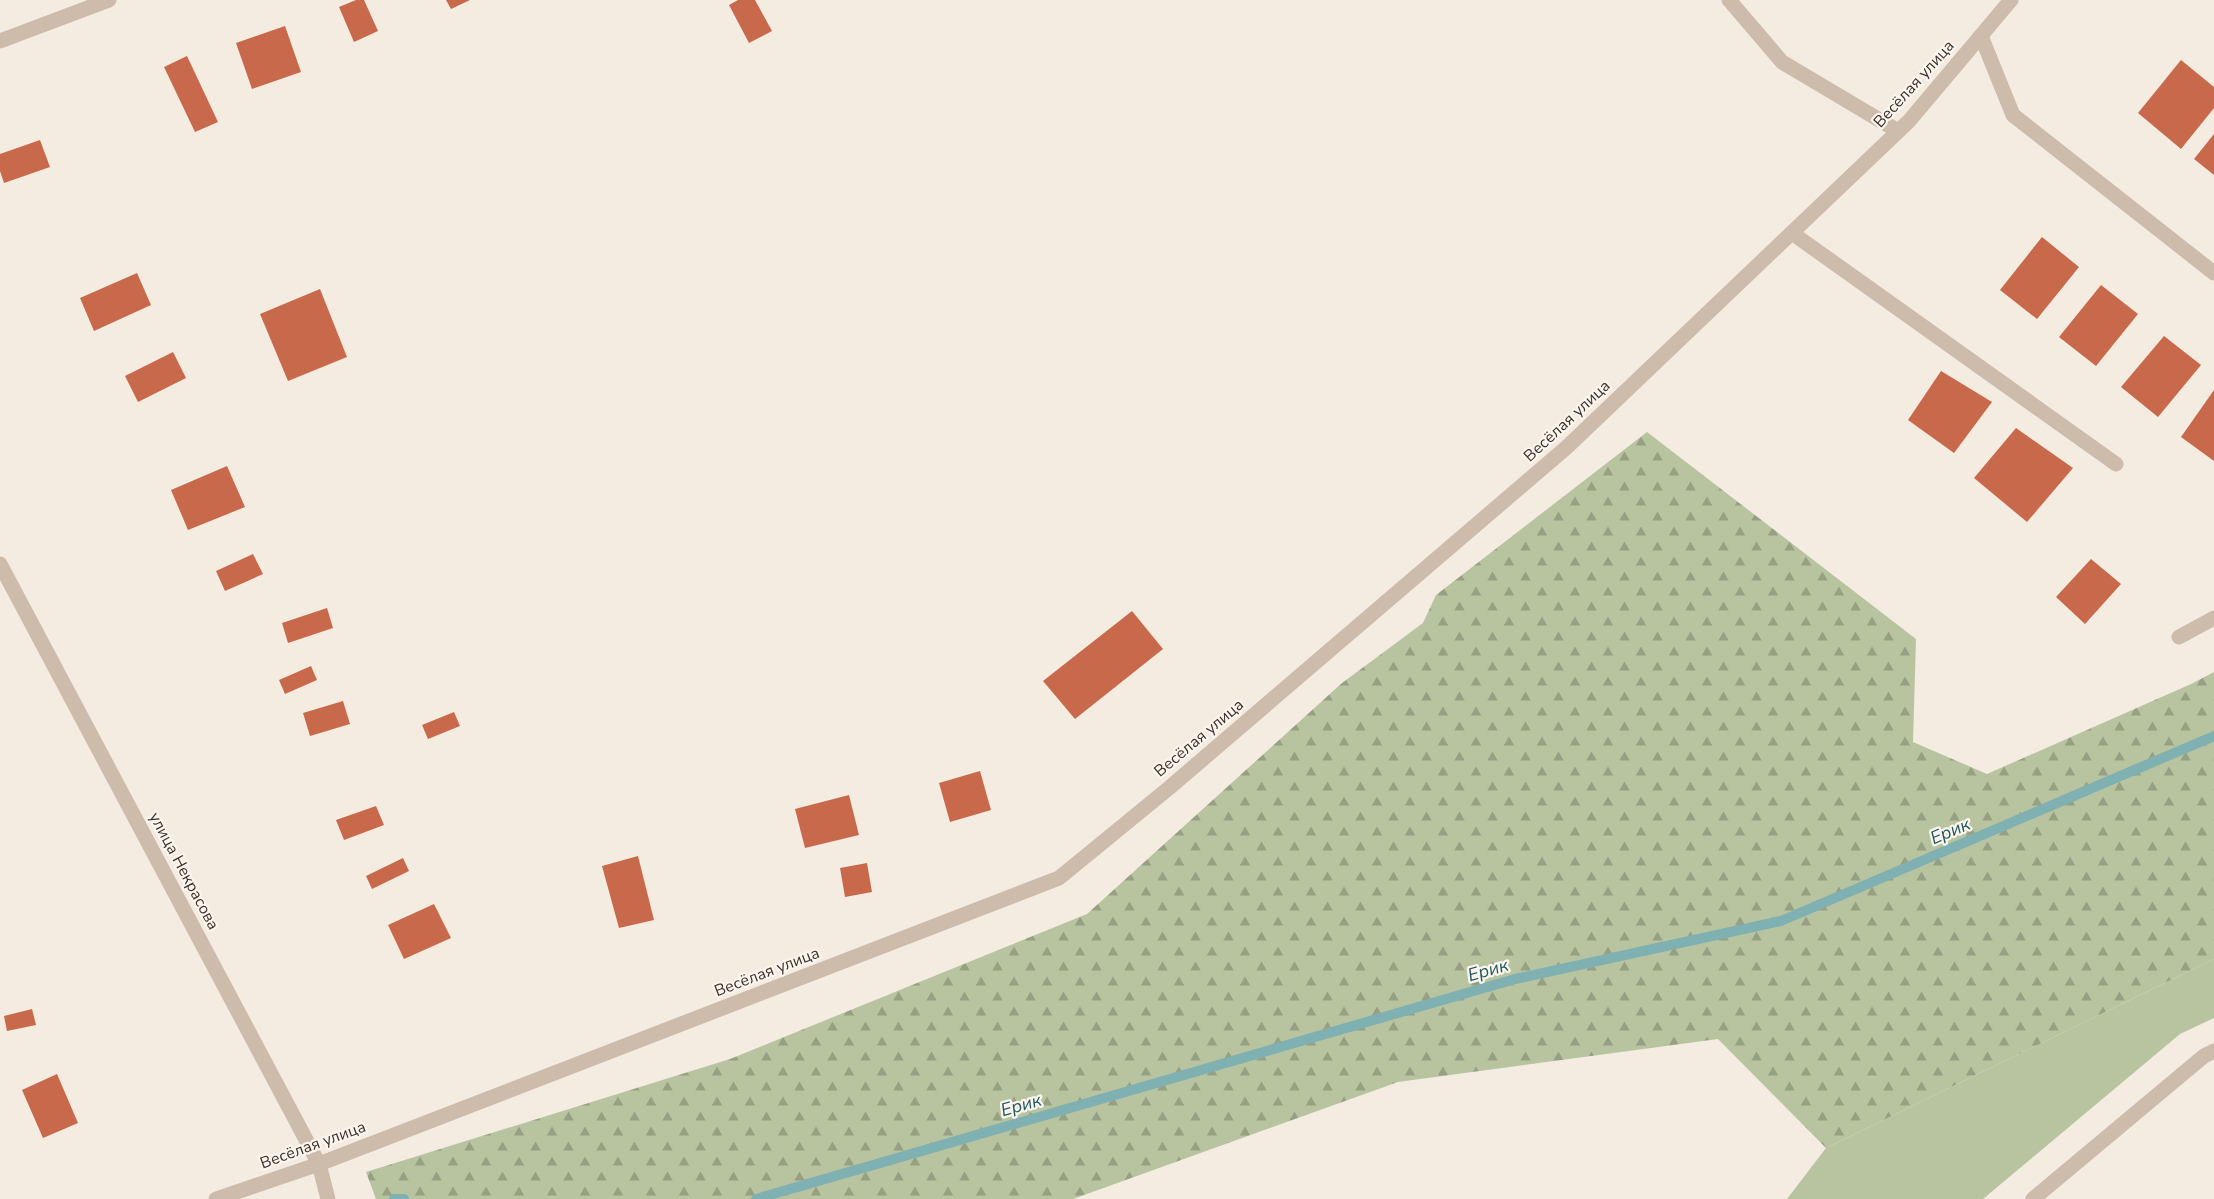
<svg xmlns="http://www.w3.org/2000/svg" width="2214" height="1199" font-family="'Nunito Sans',sans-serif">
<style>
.grass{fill:#b8c4a0}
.forest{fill:url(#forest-firs)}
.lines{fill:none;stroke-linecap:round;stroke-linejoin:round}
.stream{stroke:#7fb0b2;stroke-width:10}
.building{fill:#c8694b}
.lane{stroke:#cdbbac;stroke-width:15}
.street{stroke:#cdbbac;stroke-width:15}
.labels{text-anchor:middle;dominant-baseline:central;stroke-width:4.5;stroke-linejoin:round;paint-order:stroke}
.street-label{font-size:16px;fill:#3b302b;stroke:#fbf5ee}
.water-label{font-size:18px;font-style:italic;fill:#1f5a5e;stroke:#fbf5ee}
</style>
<defs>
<pattern id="forest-firs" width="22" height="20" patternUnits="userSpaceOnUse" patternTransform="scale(1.5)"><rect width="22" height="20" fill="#b8c4a0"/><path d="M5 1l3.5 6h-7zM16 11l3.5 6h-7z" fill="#97a083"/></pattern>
</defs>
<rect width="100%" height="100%" fill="#f4ebe1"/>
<!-- grass -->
<polygon class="grass" points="2214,959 2214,1018 2180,1034 1983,1199 1787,1199 1826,1148"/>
<!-- forest -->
<polygon class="forest" points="1647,432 1916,639 1913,742 1987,774 2191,684 2214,672 2214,959 1826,1148 1718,1039 1398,1082 1073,1199 376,1199 366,1172 730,1059 1087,914 1342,683 1423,623 1436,595"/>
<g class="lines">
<!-- stream -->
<g class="stream">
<polyline points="394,1199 404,1199"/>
<polyline points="756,1199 1515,979 1781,921 2214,736"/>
</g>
</g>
<!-- building -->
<g class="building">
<polygon points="356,0 364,0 378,31 354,42 339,7"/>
<polygon points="446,0 470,0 451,9"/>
<polygon points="738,0 755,0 772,31 749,43 729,5"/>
<polygon points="285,26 301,72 252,89 236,43"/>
<polygon points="187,56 218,122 195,132 164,67"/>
<polygon points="2181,60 2214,87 2214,108 2181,149 2138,113"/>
<polygon points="2214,134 2214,175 2194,159"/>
<polygon points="40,140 50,167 4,183 0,171 0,154"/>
<polygon points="2042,237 2079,267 2037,319 2000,290"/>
<polygon points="137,273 151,305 94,331 80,298"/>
<polygon points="2101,285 2138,314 2096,366 2059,337"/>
<polygon points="320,289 347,357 288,381 260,314"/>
<polygon points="2164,336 2201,365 2158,417 2121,387"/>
<polygon points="173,352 186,378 138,402 125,376"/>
<polygon points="1941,371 1992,402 1954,453 1908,420"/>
<polygon points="2214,390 2214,461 2181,437"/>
<polygon points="2016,428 2073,468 2027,522 1974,478"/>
<polygon points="227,466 245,507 188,530 171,490"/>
<polygon points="253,554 263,574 225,591 216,571"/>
<polygon points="2091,559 2121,584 2085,624 2056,597"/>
<polygon points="327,608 333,628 288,643 282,623"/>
<polygon points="1132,611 1163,649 1075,719 1043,681"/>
<polygon points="311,666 317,680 285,694 279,680"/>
<polygon points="343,701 350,724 310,736 303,713"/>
<polygon points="454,712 460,726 428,739 422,725"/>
<polygon points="980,771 991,810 950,822 939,783"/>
<polygon points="849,795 859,835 805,848 795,809"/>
<polygon points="376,806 384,825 344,840 336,820"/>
<polygon points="638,856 654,920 619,928 602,866"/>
<polygon points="403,858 409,871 372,889 366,876"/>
<polygon points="867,863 872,892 845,897 840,868"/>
<polygon points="434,904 451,938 404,959 388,925"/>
<polygon points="32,1009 36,1025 7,1031 4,1016"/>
<polygon points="57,1074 78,1123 43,1138 22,1090"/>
</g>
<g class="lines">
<!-- lane -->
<g class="lane">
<polyline points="1729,0 1782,62 1898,131"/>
<polyline points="1792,233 2116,464"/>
</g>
<!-- street -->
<g class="street">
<polyline points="1981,36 2013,115 2214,273"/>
<polyline points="0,41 109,0"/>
<polyline points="0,564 319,1164 328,1199"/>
<polyline points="2179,637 2214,618"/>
<polyline points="216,1199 319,1164 1059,878 1169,788 1567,447 1909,121 2011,0"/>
<polyline points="2033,1199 2204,1056 2214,1051"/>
</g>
</g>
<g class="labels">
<!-- street labels -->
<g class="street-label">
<text transform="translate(1914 84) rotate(-48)">Весёлая улица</text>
<text transform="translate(1567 421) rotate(-43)">Весёлая улица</text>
<text transform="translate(1199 738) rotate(-40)">Весёлая улица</text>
<text transform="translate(184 871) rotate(62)">улица Некрасова</text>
<text transform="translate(767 972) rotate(-21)">Весёлая улица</text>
<text transform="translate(313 1145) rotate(-20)">Весёлая улица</text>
</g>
<!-- water labels -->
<g class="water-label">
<text transform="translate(1950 831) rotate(-23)">Ерик</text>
<text transform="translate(1488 970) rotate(-16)">Ерик</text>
<text transform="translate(1021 1105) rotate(-16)">Ерик</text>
</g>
</g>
</svg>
